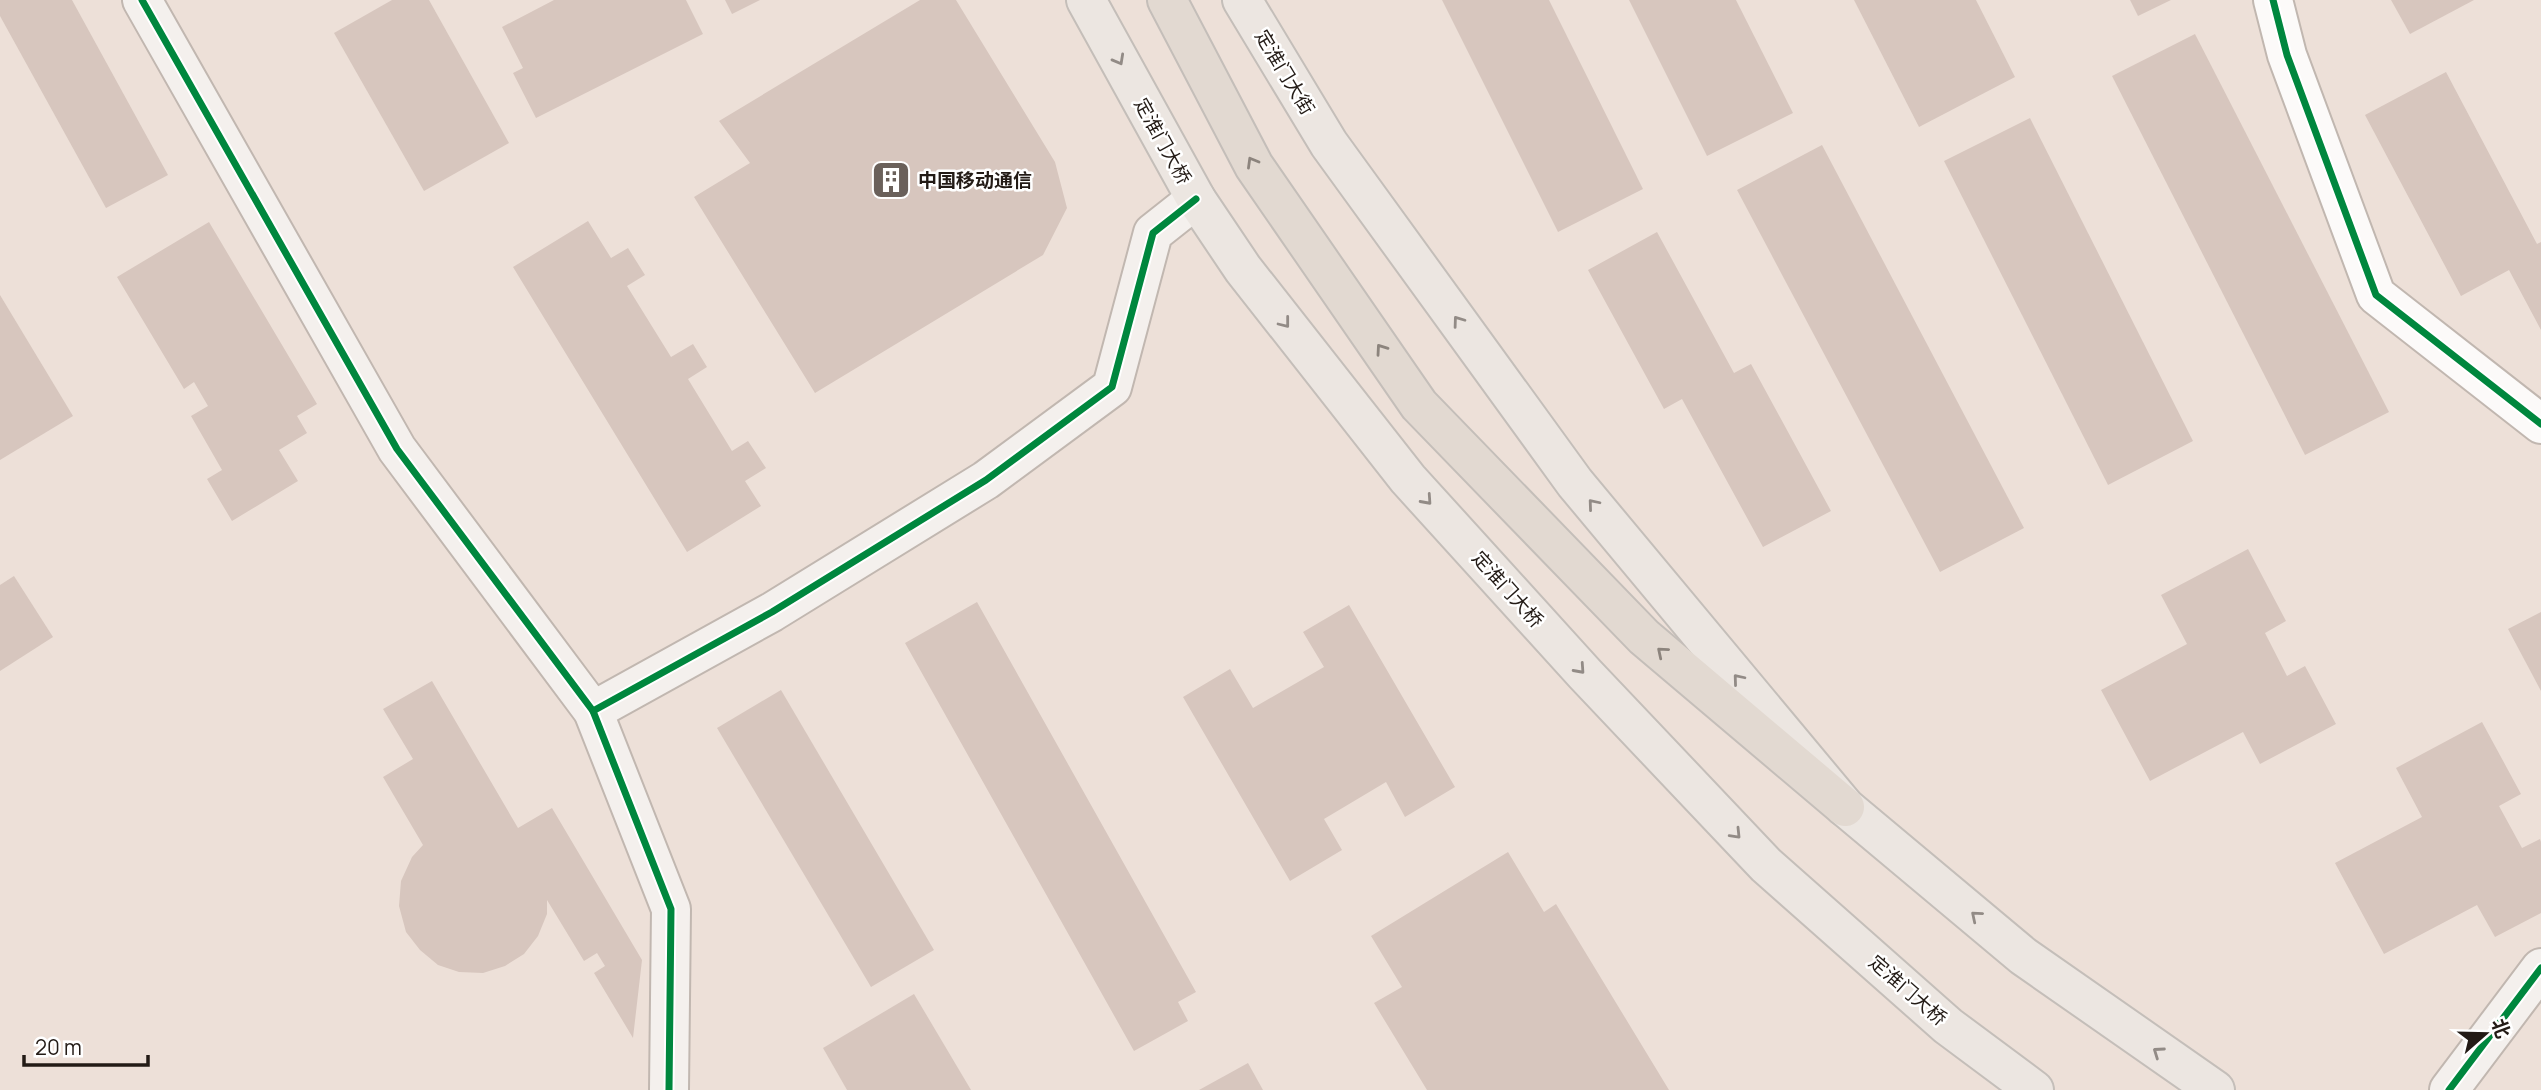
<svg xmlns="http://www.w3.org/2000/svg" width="2541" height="1090" font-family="Manrope,'Noto Sans SC',sans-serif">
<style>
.building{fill:#d7c6be}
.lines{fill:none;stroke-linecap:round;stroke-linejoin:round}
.street-casing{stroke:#c1b7b0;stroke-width:42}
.secondary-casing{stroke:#c1b7b0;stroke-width:42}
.primary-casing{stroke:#c4beb9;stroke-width:42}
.highway-casing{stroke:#c4beb9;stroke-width:42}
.street{stroke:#fcfaf9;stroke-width:38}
.secondary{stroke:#f4f0ed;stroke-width:38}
.primary{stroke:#ece6e1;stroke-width:38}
.highway{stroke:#e2d9d1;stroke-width:38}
.cycleway-casing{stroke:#fff;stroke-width:11}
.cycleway{stroke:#00873e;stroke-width:7}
.oneway{stroke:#928b86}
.oneway2{stroke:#8c847d}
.labels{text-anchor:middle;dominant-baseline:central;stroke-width:5;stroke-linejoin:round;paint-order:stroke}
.street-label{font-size:19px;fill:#231b16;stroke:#fff}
.poi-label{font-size:19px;font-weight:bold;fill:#231b16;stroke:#fff;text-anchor:start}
</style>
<rect width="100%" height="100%" fill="#ede0d8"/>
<!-- building -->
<g class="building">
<polygon points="0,0 72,0 168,175 106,208 0,16"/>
<polygon points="392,0 429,0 509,143 424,191 334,33"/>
<polygon points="554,0 686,0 703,34 536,118 513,73 523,68 502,27"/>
<polygon points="725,0 760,0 732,14"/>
<polygon points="920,0 956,0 1055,162 1067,208 1043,255 815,393 694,197 750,163 719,121"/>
<polygon points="1442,0 1549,0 1643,189 1558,232"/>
<polygon points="1629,0 1736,0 1793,113 1707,156"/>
<polygon points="1854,0 1976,0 2015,77 1919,127"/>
<polygon points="2130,0 2171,0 2138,16"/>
<polygon points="2391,0 2474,0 2410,34"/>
<polygon points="2195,34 2389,412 2305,455 2112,76"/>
<polygon points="2446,72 2537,244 2541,242 2541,330 2509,270 2461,296 2365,115"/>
<polygon points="2030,118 2193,441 2108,485 1944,161"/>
<polygon points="1822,145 2024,528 1940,572 1737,190"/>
<polygon points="588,221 611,258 628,248 645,275 627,286 671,357 693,344 707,367 688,379 732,451 748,441 766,468 745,481 761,506 687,552 513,267"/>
<polygon points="209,222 317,404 297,416 307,433 279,450 298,481 232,521 207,479 222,470 191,416 208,406 194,382 184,389 117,277"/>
<polygon points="1657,232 1734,373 1751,364 1831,511 1763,547 1682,399 1664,409 1588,270"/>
<polygon points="0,295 73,416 0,460"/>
<polygon points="2248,549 2286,621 2265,633 2287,676 2305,666 2336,724 2260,764 2243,732 2150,781 2101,690 2187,644 2161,595"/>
<polygon points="14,576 53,637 0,671 0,585"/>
<polygon points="977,602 1196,992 1178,1002 1188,1021 1134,1051 905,643"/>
<polygon points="1349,605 1455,787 1405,817 1386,782 1324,819 1342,850 1290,881 1183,697 1230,669 1253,708 1324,667 1303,632"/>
<polygon points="2541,612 2541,691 2508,629"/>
<polygon points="432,681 518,828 552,808 642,960 633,1038 594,973 605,966 597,953 584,961 547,900 547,914 538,936 524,954 505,966 483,973 459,972 438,965 420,950 406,932 399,906 401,881 412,857 423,845 383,777 413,759 383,709"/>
<polygon points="781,690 934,950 871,987 717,728"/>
<polygon points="2482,722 2521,794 2499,806 2522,848 2540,839 2541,842 2541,913 2495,937 2477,905 2384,954 2335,863 2422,817 2396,768"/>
<polygon points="1508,852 1544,912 1556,904 1669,1090 1427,1090 1374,1003 1402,987 1371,936"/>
<polygon points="914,994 971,1090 847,1090 823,1048"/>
<polygon points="1248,1063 1263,1090 1199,1090"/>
</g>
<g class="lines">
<!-- street casing -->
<g class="street-casing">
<polyline id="street" points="2273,0 2287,55 2376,295 2541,424"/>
</g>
<!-- secondary casing -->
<g class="secondary-casing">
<g id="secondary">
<polyline points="142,0 397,449 593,711 671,909 669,1090"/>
<polyline points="593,711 772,612 986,480 1112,387 1153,233 1196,199"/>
<polyline points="2449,1090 2541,968"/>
</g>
</g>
<!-- primary casing -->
<g class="primary-casing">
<g id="primary">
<polyline points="1086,0 1196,199 1243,269 1408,479 1585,674 1766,865 1948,1026 2034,1090"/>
<polyline points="1242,0 1329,144 1575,483 1845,807 2023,956 2215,1090"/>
</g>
</g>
<!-- highway casing -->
<g class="highway-casing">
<polyline id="highway" points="1167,0 1254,166 1419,405 1644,637 1845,807"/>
</g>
<!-- street -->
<use href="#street" class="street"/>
<!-- secondary -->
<use href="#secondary" class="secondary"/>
<!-- primary -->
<use href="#primary" class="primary"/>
<!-- highway -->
<use href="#highway" class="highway"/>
<!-- cycleway casing -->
<g class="cycleway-casing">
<g id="cycleway">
<polyline points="142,0 397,449 593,711 671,909 669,1090"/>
<polyline points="2273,0 2287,55 2376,295 2541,424"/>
<polyline points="593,711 772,612 986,480 1112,387 1153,233 1196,199"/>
<polyline points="2449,1090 2541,968"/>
</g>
</g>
<!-- cycleway -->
<use href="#cycleway" class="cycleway"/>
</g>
<!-- one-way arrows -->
<defs><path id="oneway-chevron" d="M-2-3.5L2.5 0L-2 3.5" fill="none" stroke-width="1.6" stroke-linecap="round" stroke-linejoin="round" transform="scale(1.75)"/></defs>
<g class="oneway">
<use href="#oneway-chevron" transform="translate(1119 60) rotate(61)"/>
<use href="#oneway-chevron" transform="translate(1458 321) rotate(-126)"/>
<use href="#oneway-chevron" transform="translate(1285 323) rotate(52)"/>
<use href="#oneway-chevron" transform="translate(1427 500) rotate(48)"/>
<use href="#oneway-chevron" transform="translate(1593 504) rotate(-130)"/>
<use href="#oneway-chevron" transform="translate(1580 669) rotate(48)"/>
<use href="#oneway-chevron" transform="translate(1738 679) rotate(-130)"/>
<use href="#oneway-chevron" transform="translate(1736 834) rotate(46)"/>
<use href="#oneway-chevron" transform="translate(1976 916) rotate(-140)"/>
<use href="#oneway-chevron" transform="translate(2158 1052) rotate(-145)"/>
</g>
<g class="oneway2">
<use href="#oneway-chevron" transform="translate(1252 162) rotate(-120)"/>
<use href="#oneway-chevron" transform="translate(1381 349) rotate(-125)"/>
<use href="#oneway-chevron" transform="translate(1662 652) rotate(-140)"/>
</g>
<!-- icons -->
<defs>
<g id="building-square" transform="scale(2.0125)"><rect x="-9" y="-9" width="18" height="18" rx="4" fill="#6a605a" stroke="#fff"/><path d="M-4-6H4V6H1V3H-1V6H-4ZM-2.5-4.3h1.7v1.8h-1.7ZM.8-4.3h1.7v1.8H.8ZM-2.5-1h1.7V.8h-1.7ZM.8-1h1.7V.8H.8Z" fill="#fff"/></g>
</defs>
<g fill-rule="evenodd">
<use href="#building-square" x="891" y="180"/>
</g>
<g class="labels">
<!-- street labels -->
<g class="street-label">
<text transform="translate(1285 72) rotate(59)">定淮门大街</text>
<text transform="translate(1163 141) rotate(61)">定淮门大桥</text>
<text transform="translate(1508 589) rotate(48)">定淮门大桥</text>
<text transform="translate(1908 990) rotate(41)">定淮门大桥</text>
</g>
<!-- poi labels -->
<g class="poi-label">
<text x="918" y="180">中国移动通信</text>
</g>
</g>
<!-- north arrow -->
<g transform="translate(2485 1034) rotate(70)" stroke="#ffffff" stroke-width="5" paint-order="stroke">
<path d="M0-5L12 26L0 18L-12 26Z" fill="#231b16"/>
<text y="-10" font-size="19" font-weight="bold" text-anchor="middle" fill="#231b16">北</text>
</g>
<!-- scale -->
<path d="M24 1055v10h124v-10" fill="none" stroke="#231b16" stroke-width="3.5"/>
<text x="35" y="1055" font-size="21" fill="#231b16" stroke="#ffffff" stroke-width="5" paint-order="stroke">20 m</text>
</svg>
